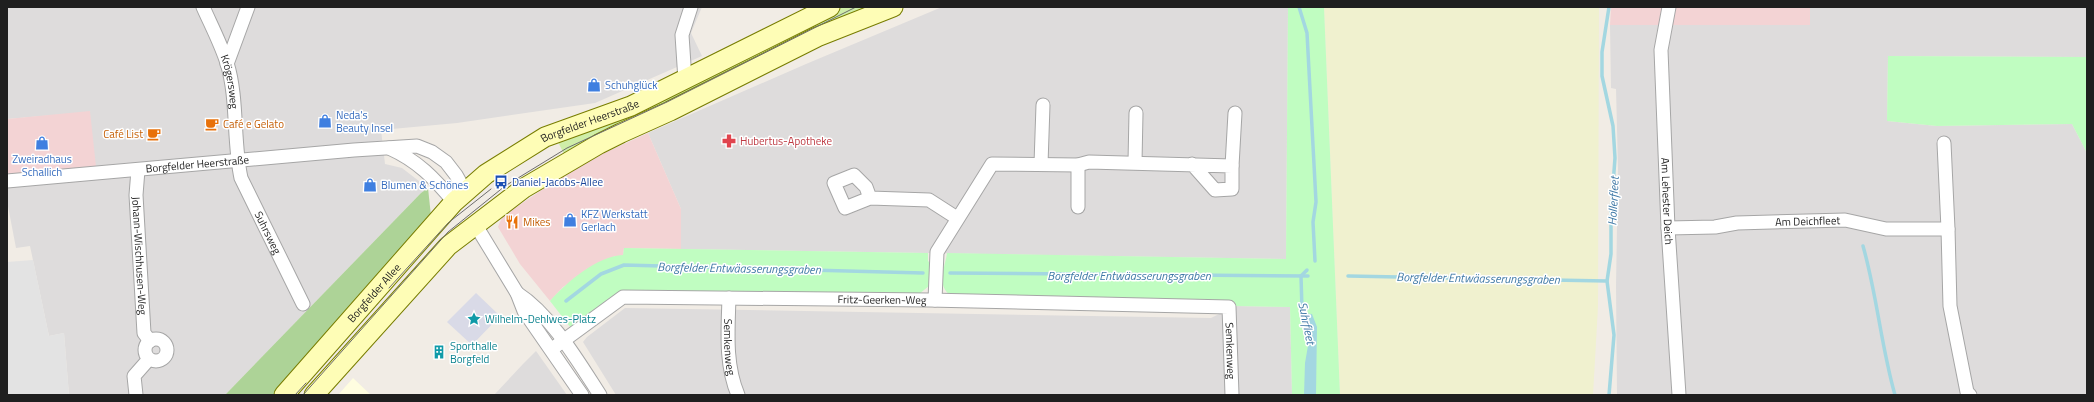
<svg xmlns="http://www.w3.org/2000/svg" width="2094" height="402" font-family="'Titillium Web',sans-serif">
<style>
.residential{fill:#dedcdc}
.commercial{fill:#f3d3d4}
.education{fill:#fffde0}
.farmland{fill:#f0f1cf}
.grass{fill:#cfeea8}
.forest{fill:#add397}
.park{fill:#c0fdc1}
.parking{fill:#e3e3e3}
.plaza{fill:#d9dae7}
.water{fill:#a3d7e1}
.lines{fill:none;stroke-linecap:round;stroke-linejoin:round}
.stream{stroke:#a3d7e1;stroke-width:3.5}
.minor-casing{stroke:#a6a6a6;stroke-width:15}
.secondary-casing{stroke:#787d00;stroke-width:21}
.minor{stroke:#fff;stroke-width:13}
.secondary{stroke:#fefdb6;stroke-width:19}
.tram{stroke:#6d6d6d;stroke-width:1}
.labels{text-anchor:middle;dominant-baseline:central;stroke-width:3;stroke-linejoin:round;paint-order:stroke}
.street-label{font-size:11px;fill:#1f1f1f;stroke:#fff}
.shop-label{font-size:11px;fill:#366cbe;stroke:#fff;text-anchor:start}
.food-label{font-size:11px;fill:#c56008;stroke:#fff;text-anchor:start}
.health-label{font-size:11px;fill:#be3a42;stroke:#fff;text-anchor:start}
.transit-label{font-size:11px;fill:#164399;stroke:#fff;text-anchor:start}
.culture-label{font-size:11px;fill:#0d838f;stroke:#fff;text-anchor:start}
.water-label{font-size:12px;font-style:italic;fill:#3f79a6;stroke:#fff}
</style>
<rect width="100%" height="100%" fill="#f1ece5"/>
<!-- residential -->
<g class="residential">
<polygon points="7,7 702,7 691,33 702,56 595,103 457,123 381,130 385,164 402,168 428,188 421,193 225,395 69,395 64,333 49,336 30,246 16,248 7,201 7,184 90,112 7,119"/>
<polygon points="942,7 1288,7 1286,259 681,249 681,209 648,133 806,64"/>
<polygon points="1810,7 2087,7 2087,57 1888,56 1887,121 1937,126 2072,124 2087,153 2087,395 1617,395 1616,286 1618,168 1616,89 1611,88 1610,25 1810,25"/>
<polygon points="1235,306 1290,307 1292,395 616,395 583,342 587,337 625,308 1211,318"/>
<polygon points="536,351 567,395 494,395 523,364"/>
</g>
<!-- commercial -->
<g class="commercial">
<polygon points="1611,7 1810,7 1810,25 1610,25"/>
<polygon points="90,111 97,176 7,184 7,119"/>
<polygon points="648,133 681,209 681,249 624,248 623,256 615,256 563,287 550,301 520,264 498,227 500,222 503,216 558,179 591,159"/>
</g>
<!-- education -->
<polygon class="education" points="353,378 371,395 338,395"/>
<!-- farmland -->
<polygon class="farmland" points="1324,7 1599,7 1598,307 1593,395 1340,395"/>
<!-- grass -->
<polygon class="grass" points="838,7 876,7 565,156 557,140"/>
<!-- forest -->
<polygon class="forest" points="428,188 431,216 274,395 225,395 421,193"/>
<!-- park -->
<g class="park">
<path d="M1288 7H1324L1340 395H1292L1290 307 1235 306V302L950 295C936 284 945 268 947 253L1286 259Z"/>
<polygon points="1888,56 2087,57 2087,153 2072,124 1937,126 1887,121"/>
<path d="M624 248 928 253V261L930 263 929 286 919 294 621 292 571 328 550 301C567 282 597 256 623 255Z"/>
</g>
<!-- parking -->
<polygon class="parking" points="33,260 49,336 64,333 69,395 7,395 7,262"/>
<!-- plaza -->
<polygon class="plaza" points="476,293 500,316 472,345 447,322"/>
<!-- water -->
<polygon class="water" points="1303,313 1312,314 1317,327 1316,395 1304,395 1305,363 1309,340 1303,327"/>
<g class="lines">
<!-- stream -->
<g class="stream">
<polyline points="1299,7 1307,33 1316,202 1313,222 1315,261"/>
<path d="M1863 246C1877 295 1881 346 1895 395"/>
<polyline points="950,273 1308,276"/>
<polyline points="1301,276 1302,310 1305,316"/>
<polyline points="1301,276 1307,270"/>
<polyline points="1348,276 1607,281"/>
<polyline points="566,301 601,274 624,265 923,273"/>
<polyline points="1609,395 1614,335 1607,281 1611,254 1611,212 1615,158 1613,126 1602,76 1602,52 1609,7"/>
</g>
<!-- minor casing -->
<g class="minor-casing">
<g id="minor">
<path id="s1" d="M203 7C211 25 221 44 227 63 238 98 233 142 241 178L303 304"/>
<path id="s2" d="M1669 7 1661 50 1668 228 1679 395"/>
<polyline points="227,64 248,7"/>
<polyline points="685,80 682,35 691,7"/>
<polyline points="1944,143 1948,229"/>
<path d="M389 148C418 161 434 178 454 202"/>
<polyline points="1135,162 1136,113"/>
<polyline points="1041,164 1043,105"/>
<polyline points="1078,165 1078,207"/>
<polyline points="1232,166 1235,113"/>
<path id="s3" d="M138 170 136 195 144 333 150 341"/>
<path id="s4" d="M7 181 354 150 417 146 432 152 446 162 456 175 465 191"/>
<polyline points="870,198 866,187 854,175 834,183 845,208 870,198 929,200 957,218"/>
<polyline points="475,224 517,293 524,311 582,395"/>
<path id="s5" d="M1668 228 1715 227 1737 223 1845 220 1886 229H1948L1950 306 1967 392 1970 395"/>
<path d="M517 293C551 315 578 361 600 395"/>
<path id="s6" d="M729 298C728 331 725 364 738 395"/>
<polyline points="935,300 937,252 992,164 1078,165 1089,162 1232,166 1232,189 1215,190 1192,164"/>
<circle cx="156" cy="350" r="11"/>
<path id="s7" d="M552 349 623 297 929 300 1229 307 1232 395"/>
<polyline points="136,395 134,376 149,359"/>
</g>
</g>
<!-- secondary casing -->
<g class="secondary-casing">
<g id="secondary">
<path id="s8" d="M284 395 454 202 486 174 545 137 631 106 830 7"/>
<polyline points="314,395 448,246 524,188 599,144 621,133 670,111 817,37 893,7"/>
</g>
</g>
<!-- minor -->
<use href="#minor" class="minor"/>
<!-- secondary -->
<use href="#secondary" class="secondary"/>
<!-- tram -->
<g class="tram">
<polyline points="389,288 448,223 491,189"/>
<polyline points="295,395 306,383"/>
<polyline points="303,395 448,232 505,186 567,148 667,102 856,7"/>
</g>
</g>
<!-- icons -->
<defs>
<g id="shop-bare" transform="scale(1.08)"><path d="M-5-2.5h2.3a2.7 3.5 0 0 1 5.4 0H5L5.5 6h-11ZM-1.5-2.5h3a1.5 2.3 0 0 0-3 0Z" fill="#3f7fe0" stroke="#fff" stroke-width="2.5" paint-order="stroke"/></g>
<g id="cafe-bare" transform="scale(1.08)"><path d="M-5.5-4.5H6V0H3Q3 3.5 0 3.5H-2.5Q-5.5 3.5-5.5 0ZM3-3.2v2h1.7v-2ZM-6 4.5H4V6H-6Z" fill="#e8710a" stroke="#fff" stroke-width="2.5" paint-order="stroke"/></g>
<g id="pharmacy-bare" transform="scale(1.08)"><path d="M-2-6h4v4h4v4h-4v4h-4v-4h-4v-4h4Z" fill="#e0444e" stroke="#fff" stroke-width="2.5" paint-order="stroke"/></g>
<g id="bus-bare" transform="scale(1.08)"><path d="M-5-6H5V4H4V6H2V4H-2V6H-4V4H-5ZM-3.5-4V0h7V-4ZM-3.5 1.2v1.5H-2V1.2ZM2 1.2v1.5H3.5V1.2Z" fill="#1a4fb4" stroke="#fff" stroke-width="2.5" paint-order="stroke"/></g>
<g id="restaurant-bare" transform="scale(1.08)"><path d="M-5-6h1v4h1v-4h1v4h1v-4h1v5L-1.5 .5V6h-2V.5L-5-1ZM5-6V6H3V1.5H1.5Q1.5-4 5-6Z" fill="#e8710a" stroke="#fff" stroke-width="2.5" paint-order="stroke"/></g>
<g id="sight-bare" transform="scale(1.08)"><path d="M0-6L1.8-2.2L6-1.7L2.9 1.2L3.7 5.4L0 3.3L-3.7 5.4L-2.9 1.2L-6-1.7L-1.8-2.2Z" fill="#0f9aa8" stroke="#fff" stroke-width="2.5" paint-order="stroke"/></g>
<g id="building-bare" transform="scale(1.08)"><path d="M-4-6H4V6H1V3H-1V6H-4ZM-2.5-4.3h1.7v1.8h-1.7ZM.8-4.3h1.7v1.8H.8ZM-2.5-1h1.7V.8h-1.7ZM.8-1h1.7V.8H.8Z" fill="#0f9aa8" stroke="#fff" stroke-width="2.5" paint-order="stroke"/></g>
</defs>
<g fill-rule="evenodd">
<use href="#shop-bare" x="594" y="85"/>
<use href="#shop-bare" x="325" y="121"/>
<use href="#cafe-bare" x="212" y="124"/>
<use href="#cafe-bare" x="154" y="134"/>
<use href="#pharmacy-bare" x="729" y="141"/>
<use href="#shop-bare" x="42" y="143"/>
<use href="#bus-bare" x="501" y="182"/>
<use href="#shop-bare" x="370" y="185"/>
<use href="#shop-bare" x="570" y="220"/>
<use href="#restaurant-bare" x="512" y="222"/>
<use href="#sight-bare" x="474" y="319"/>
<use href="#building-bare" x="439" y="352"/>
</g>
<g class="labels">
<!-- street labels -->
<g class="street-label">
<text stroke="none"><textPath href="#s1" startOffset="80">Krögersweg</textPath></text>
<text stroke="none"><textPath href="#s8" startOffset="417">Borgfelder Heerstraße</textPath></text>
<text stroke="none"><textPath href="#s4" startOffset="191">Borgfelder Heerstraße</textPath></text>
<text stroke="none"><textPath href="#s2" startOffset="195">Am Lehester Deich</textPath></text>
<text stroke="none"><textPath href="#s5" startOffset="140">Am Deichfleet</textPath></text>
<text stroke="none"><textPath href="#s1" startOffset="238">Suhrsweg</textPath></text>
<text stroke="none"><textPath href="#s3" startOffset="86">Johann-Wischhusen-Weg</textPath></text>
<text stroke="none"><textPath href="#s8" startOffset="136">Borgfelder Allee</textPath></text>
<text stroke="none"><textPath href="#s7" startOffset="347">Fritz-Geerken-Weg</textPath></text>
<text stroke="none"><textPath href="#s6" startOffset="49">Semkenweg</textPath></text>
<text stroke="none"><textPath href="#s7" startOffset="738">Semkenweg</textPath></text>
</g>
<!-- shop labels -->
<g class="shop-label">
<text x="605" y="85">Schuhglück</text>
<text x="336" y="115">Neda's<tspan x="336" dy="13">Beauty Insel</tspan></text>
<text x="42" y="159" text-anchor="middle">Zweiradhaus<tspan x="42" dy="13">Schallich</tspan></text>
<text x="381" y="185">Blumen &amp; Schönes</text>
<text x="581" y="214">KFZ Werkstatt<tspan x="581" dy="13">Gerlach</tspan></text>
</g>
<!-- food labels -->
<g class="food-label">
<text x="223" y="124">Café e Gelato</text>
<text x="143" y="134" text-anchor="end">Café List</text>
<text x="523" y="222">Mikes</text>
</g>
<!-- health labels -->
<g class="health-label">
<text x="740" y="141">Hubertus-Apotheke</text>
</g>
<!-- transit labels -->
<g class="transit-label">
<text x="512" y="182">Daniel-Jacobs-Allee</text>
</g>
<!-- culture labels -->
<g class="culture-label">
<text x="485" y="319">Wilhelm-Dehlwes-Platz</text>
<text x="450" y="346">Sporthalle<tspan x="450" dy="13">Borgfeld</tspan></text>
</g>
<!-- water labels -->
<g class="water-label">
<text transform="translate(1613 201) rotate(-87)">Hollerfleet</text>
<text transform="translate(739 268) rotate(1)">Borgfelder Entwäasserungsgraben</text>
<text x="1129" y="275">Borgfelder Entwäasserungsgraben</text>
<text transform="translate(1478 278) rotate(1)">Borgfelder Entwäasserungsgraben</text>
<text transform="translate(1307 323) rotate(78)">Suhrfleet</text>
</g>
</g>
<!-- border -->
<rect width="2094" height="402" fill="none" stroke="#1f1f1f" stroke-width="16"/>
</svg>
